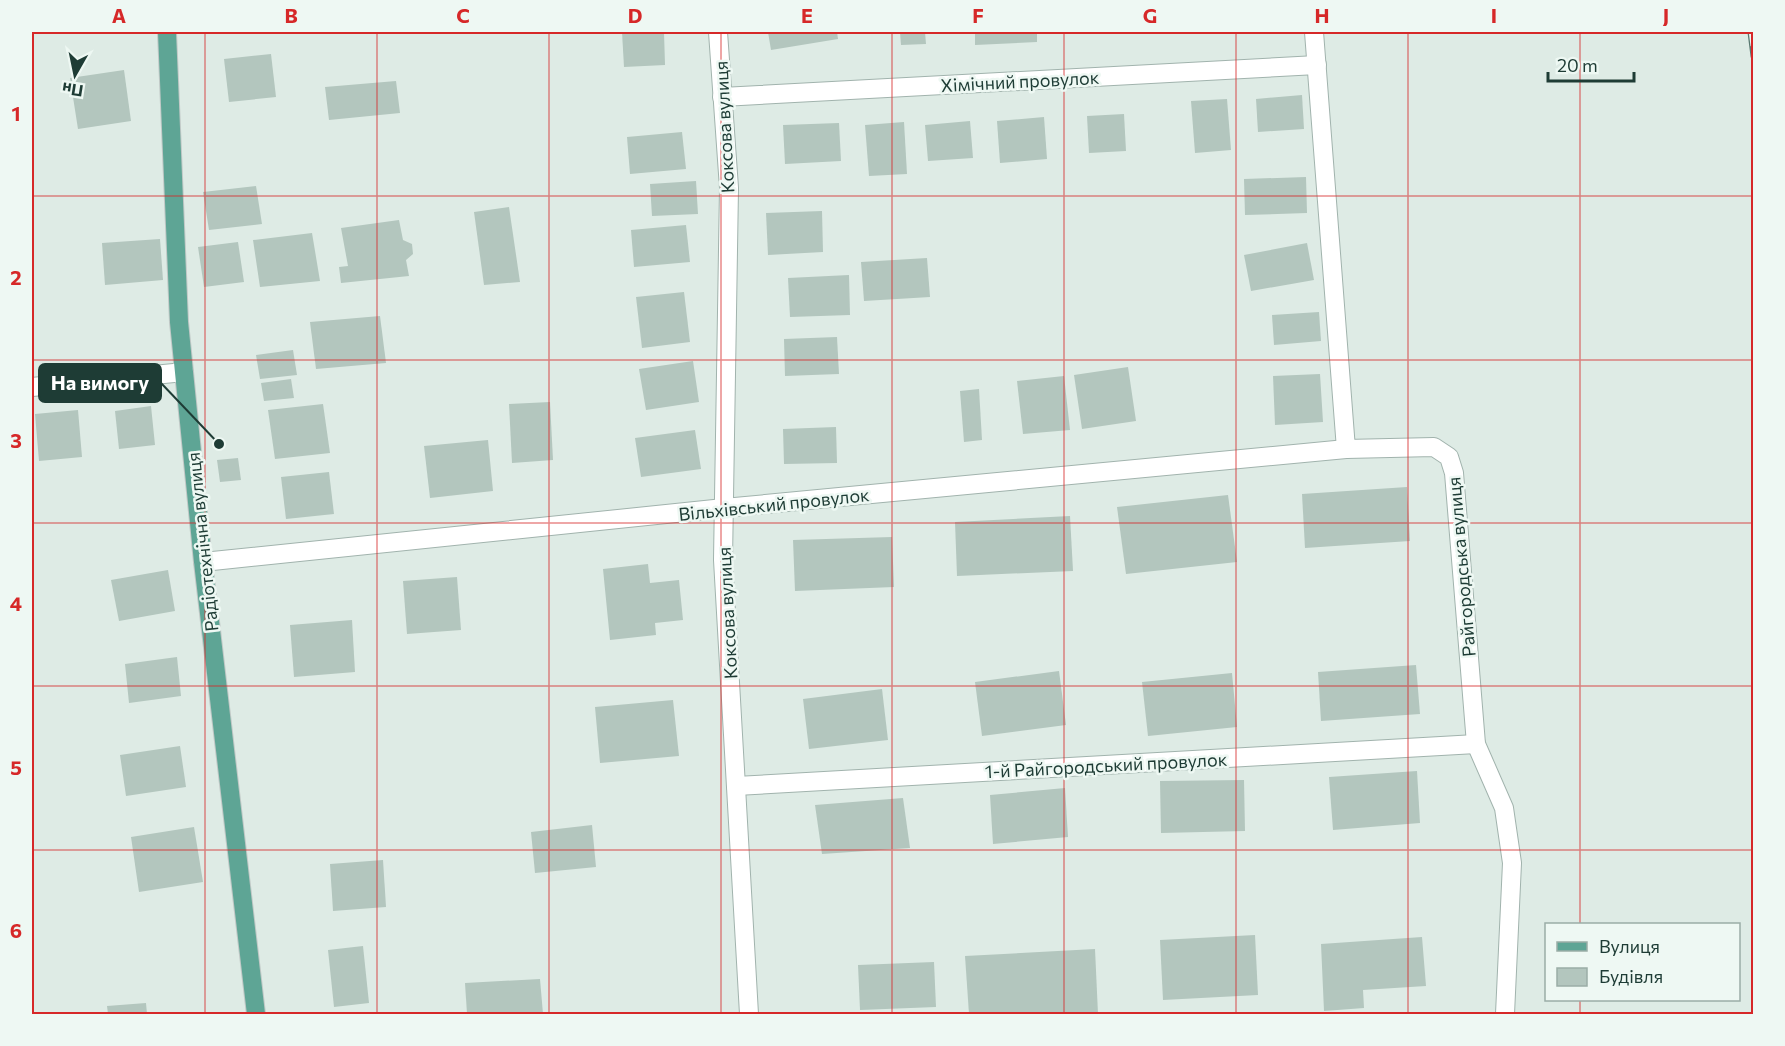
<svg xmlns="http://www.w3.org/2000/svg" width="1785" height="1046" font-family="Commissioner,sans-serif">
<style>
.building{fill:#b3c6be}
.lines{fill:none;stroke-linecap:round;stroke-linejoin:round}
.minor-casing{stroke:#a1b3ad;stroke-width:20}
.primary-casing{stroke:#c0c8c6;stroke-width:20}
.minor{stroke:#fff;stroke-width:18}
.primary{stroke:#5ea595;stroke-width:18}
.rail-casing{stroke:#587870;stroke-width:7}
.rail{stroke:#eef8f3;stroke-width:4.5;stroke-dasharray:14;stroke-linecap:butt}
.grid{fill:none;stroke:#d62828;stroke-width:1.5;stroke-opacity:0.55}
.labels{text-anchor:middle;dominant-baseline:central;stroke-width:5;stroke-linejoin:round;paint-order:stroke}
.street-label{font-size:18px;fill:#1e3c35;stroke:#eef8f3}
.leader{fill:none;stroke:#1e3c35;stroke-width:2}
.callout-dot{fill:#1e3c35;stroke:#eef8f3;stroke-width:2}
.callout{fill:#1e3c35;stroke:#1e3c35;stroke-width:2}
.callout-label{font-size:20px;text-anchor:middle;font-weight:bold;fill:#fff}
.neatline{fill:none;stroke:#d62828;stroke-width:2}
.grid-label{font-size:20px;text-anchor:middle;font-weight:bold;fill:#d62828}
</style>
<rect width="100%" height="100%" fill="#deebe5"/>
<!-- building -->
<g class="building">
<polygon points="622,32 664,32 665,65 624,67"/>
<polygon points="768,32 837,32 838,39 771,50"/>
<polygon points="900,32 925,32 926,44 901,45"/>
<polygon points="975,32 1037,32 1037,42 975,45"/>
<polygon points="271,54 276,97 229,102 224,59"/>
<polygon points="124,70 131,121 78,129 70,78"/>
<polygon points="396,81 400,113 329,120 325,87"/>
<polygon points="1302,95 1304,129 1258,132 1256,99"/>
<polygon points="1227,99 1231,150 1195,153 1191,101"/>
<polygon points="1124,114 1126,151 1089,153 1087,116"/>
<polygon points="1044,117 1047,159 1000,163 997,121"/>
<polygon points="970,121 973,158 928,161 925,125"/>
<polygon points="904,122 907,174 869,176 865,125"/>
<polygon points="839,123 841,161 785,164 783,125"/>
<polygon points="682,132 686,169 630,174 627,137"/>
<polygon points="1306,177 1307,213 1245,215 1244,179"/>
<polygon points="696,181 698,214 652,216 650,184"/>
<polygon points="256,186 262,224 209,230 203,192"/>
<polygon points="509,207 520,282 484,285 474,212"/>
<polygon points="822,211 823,252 768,255 766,213"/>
<polygon points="399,220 403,240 412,244 413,254 406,260 409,276 341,283 339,267 348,266 341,228"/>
<polygon points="686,225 690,262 634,267 631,230"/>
<polygon points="312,233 320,281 260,287 253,240"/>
<polygon points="160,239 163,280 105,285 102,243"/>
<polygon points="238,242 244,282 204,287 198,247"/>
<polygon points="1307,243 1314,280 1251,291 1244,255"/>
<polygon points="927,258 930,297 864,301 861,262"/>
<polygon points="849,275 850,315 790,317 788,278"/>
<polygon points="684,292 690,342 642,348 636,297"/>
<polygon points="1319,312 1321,341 1274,345 1272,315"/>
<polygon points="380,316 386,363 316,369 310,322"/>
<polygon points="837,337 839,374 785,376 784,339"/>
<polygon points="293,350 297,375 260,379 256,355"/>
<polygon points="693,361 699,402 646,410 639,369"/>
<polygon points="1128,367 1136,421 1082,429 1074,375"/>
<polygon points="1320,374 1323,422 1275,425 1273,376"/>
<polygon points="1064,376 1070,430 1023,434 1017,381"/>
<polygon points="291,379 294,398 264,401 261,383"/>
<polygon points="979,389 982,440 964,442 960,391"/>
<polygon points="550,402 553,460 512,463 509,404"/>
<polygon points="323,404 330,453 275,459 268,410"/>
<polygon points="151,406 155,445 119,449 115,411"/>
<polygon points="78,410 82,457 39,461 35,414"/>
<polygon points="836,427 837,463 784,464 783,429"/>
<polygon points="695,430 701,469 641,477 635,438"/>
<polygon points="488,440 493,491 430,498 424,446"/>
<polygon points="238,458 241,480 220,482 217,460"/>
<polygon points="329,472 334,514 286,519 281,477"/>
<polygon points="1407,487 1410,541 1305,548 1302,494"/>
<polygon points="1228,495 1237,562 1126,574 1117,507"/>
<polygon points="1070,516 1073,571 957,576 955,522"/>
<polygon points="892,537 894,587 795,591 793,540"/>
<polygon points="648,564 650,583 679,580 683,620 655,623 656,635 610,640 603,569"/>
<polygon points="168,570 175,611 119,621 111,580"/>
<polygon points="457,577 461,630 407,634 403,581"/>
<polygon points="352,620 355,672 294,677 290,625"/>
<polygon points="177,657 181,696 129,703 125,664"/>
<polygon points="1416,665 1420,714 1321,721 1318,672"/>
<polygon points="1059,671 1066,725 982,736 975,682"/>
<polygon points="1232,673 1237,727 1148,736 1142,682"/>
<polygon points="882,689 888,740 809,749 803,699"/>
<polygon points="673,700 679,756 600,763 595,707"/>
<polygon points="180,746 186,787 126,796 120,755"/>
<polygon points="1417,771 1420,823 1333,830 1329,777"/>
<polygon points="1244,780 1245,831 1161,833 1160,781"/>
<polygon points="1065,788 1068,837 993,844 990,795"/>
<polygon points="903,798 910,848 822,854 815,805"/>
<polygon points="592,825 596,867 535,873 531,832"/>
<polygon points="194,827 203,882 139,892 131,837"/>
<polygon points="383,860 386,907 333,911 330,864"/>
<polygon points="1255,935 1258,995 1163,1000 1160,940"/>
<polygon points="1422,937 1426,986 1363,990 1364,1008 1324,1011 1321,944"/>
<polygon points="363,946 369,1003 334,1007 328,950"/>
<polygon points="1095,949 1098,1014 969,1014 965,956"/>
<polygon points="934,962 936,1007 860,1010 858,965"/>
<polygon points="540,979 543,1014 467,1014 465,983"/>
<polygon points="146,1003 147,1014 108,1014 107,1006"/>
</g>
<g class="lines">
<!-- minor casing -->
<g class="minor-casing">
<g id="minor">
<polyline points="718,32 729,188 723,560 749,1014"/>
<polyline points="1314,32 1346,449 1434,447 1449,457 1454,473 1476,744 1504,808 1512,863 1505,1014"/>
<polyline points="722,97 1317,65"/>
<polyline points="32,387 184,372"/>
<polyline points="203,562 724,508 1346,449"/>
<polyline points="736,786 1476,744"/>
</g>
</g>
<!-- primary casing -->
<g class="primary-casing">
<polyline id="primary" points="167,32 179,322 203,562 256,1014"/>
</g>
<!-- minor -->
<use href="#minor" class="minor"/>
<!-- primary -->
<use href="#primary" class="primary"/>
<!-- rail casing -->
<g class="rail-casing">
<polyline id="rail" points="1751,32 1754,56"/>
</g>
<!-- rail -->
<use href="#rail" class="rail"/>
</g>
<!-- grid -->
<path class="grid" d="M205 32V1014M377 32V1014M549 32V1014M721 32V1014M892 32V1014M1064 32V1014M1236 32V1014M1408 32V1014M1580 32V924M32 196H1754M32 360H1754M32 523H1754M32 686H1754M32 850H1754M1580 1000V1014"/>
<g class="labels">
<!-- street labels -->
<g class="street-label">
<text transform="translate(1020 81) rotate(-3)">Хімічний провулок</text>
<text transform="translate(724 127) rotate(-93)">Коксова вулиця</text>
<text transform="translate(774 504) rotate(-6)">Вільхівський провулок</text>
<text transform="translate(202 542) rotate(-96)">Радіотехнічна вулиця</text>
<text transform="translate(1461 567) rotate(-95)">Райгородська вулиця</text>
<text transform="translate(727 613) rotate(-93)">Коксова вулиця</text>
<text transform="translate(1106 765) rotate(-3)">1-й Райгородський провулок</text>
</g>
</g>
<!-- callouts -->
<path class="leader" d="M219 444L161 383"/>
<circle class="callout-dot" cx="219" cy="444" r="6"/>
<rect class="callout" x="39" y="364" width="122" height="38" rx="6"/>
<g class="callout-label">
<text x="100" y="390">На вимогу</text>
</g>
<!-- border -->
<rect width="1785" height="1046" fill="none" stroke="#eef8f3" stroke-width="66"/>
<!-- legend -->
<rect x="1545" y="923" width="195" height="78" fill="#eef8f3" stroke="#9bada7" stroke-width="1.5"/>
<rect x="1557" y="942" width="30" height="9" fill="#5ea595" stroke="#9bada7" stroke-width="1.5"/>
<text x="1599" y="953" font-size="18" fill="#1e3c35">Вулиця</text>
<rect x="1557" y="968" width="30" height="18" fill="#b3c6be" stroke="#9bada7" stroke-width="1.5"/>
<text x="1599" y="983" font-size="18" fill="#1e3c35">Будівля</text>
<!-- north arrow -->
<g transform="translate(75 75) rotate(189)" stroke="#eef8f3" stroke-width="4.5" paint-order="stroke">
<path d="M0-4.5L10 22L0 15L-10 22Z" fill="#1e3c35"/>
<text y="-9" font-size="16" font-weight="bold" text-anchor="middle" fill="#1e3c35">Пн</text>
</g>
<!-- scale -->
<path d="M1548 72v9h86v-9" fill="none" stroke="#1e3c35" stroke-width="3"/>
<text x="1557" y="72" font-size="18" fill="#1e3c35" stroke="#eef8f3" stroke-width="4.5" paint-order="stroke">20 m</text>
<rect x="33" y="33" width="1719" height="980" class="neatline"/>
<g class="grid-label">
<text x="119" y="23">A</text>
<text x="291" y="23">B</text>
<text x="463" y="23">C</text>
<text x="635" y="23">D</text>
<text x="807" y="23">E</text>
<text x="978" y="23">F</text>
<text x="1150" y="23">G</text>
<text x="1322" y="23">H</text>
<text x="1494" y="23">I</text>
<text x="1666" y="23">J</text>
<text x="16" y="121">1</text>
<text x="16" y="285">2</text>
<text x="16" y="448">3</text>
<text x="16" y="611">4</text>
<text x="16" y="775">5</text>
<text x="16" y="938">6</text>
</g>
</svg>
